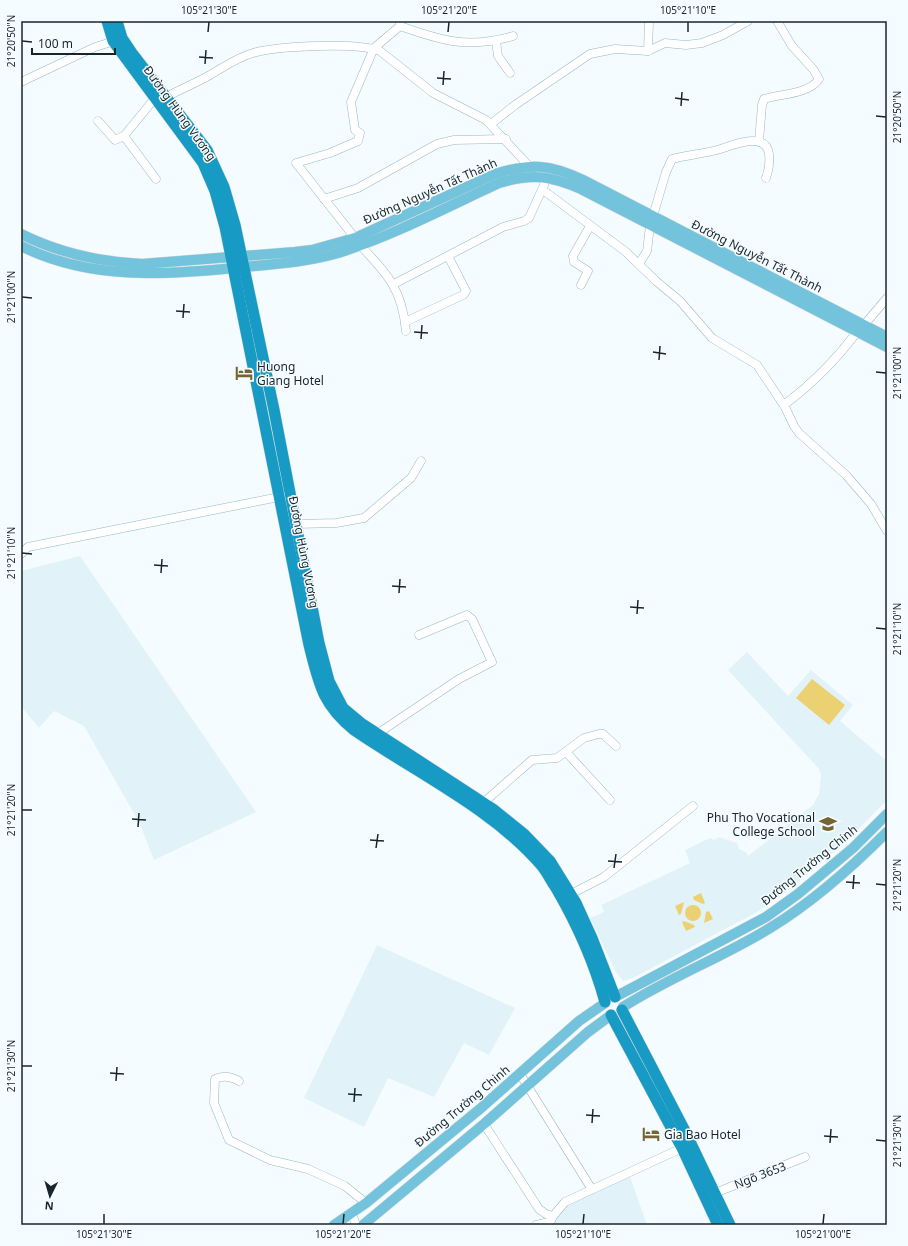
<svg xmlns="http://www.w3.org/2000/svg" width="908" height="1246" font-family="'Noto Sans',sans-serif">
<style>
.built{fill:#e1f2f9}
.green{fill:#ecd172}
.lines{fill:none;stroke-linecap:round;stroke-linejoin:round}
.minor-casing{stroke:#97b8c7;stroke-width:9}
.major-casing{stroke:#d5d8d9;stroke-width:11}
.highway-casing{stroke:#d5d8d9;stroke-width:12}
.minor{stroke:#fff;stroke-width:8}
.major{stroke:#74c3dc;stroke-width:10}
.highway{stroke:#179bc4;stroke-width:11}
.ticks{fill:none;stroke:#18262b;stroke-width:1.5}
.labels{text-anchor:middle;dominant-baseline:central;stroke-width:3;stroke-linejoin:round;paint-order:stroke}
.street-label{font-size:12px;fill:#18262b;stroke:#f5fcff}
.poi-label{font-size:12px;fill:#18262b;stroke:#f5fcff;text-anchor:start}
.neatline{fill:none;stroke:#18262b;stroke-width:1.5}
.ticks-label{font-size:10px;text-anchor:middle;fill:#18262b}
</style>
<rect width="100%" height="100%" fill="#f5fcff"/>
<!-- built -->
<g class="built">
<polygon points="80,556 256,812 154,860 139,822 84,726 54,711 39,728 21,706 21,571"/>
<polygon points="747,652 788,696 811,670 853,705 840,721 887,761 887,800 846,842 779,897 757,912 633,978 623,981 616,972 590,918 604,912 601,905 690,863 685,850 710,838 714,840 719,837 737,843 739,849 746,852 748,856 813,805 819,794 821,775 819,769 728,670"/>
<polygon points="377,945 515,1008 489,1055 464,1043 434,1097 388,1078 364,1127 304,1098"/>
<polygon points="629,1174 647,1225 554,1225 552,1221 566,1203"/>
</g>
<!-- green -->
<g class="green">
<polygon points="812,679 845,705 829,725 796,698"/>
<polygon points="701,893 705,903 703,904 694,900 693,897"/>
<polygon points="684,902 681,914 679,915 675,906"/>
<circle cx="693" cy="913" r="8"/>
<polygon points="709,911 713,919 704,923 706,912"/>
<polygon points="684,921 694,925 695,927 686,931 682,922"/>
</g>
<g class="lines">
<!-- minor casing -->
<g class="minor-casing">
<g id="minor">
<path d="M400 26C442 41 469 49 513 36"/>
<polyline points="496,41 498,56 510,73"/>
<polyline points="648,51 649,21"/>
<polyline points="21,82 95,47 118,40"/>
<path d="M166 97C181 89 196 83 210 75 224 67 238 57 253 53 277 46 358 42 380 51L433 93 486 120 530 167"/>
<polyline points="98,121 115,140 124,136 155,98"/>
<polyline points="491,124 515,105 590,54 615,49 648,51 665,43 686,45 702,43 723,35 748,21"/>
<polyline points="124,136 156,179"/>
<path d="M759 141 762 105 764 99C779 94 810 94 819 79L813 69 792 46 777 21"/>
<polyline points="543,190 626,252 656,281 680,301 712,338 757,365 785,407 794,426 799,433 846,475 871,504 887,531"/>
<polyline points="324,199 358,188 437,144 454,140 506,139"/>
<polyline points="355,238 296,163 330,153 358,141 360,133 355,130 351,102 374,48 400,26 400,21"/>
<path d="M360 245C388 275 402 289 406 331"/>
<path d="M639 264 647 251 650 226 666 172 672 159C687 155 702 154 717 150 731 146 766 130 769 154 770 162 769 170 766 178"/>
<polyline points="394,284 503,227 524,221 529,218 544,185"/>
<polyline points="581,285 588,271 574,262 573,256 590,226"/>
<polyline points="405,322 463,295 466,291 448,256"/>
<polyline points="864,325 887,298"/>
<path d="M784 405C812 384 836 360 857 332"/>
<polyline points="297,524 336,523 364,518 411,478 421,461"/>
<polyline points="21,554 28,547 284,496"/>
<polyline points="374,736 459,679 492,662 472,619 467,615 419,635"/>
<polyline points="566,752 610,800"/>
<polyline points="483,803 532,760 557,758 584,738 599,734 603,734 616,746"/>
<polyline points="571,894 604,877 693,806"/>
<polyline points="520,1074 591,1188"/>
<path d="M239 1081C232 1077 223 1075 215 1079L214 1103 229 1140 270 1160 308 1169 345 1186 366 1203"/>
<polyline points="484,1124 539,1209 546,1214 553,1216"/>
<polyline points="715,1193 805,1157"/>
<polyline points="352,1214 356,1225"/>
<polyline points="536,1225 549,1222 551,1225"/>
<polyline points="549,1225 553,1216 565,1202 682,1148"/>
</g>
</g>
<!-- major casing -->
<g class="major-casing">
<g id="major">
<path d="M21 234C59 253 99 262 142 264L295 252 312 250 355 238 495 174C531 163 550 164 583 180L887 337"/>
<path d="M21 246C91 281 168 275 243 267 275 264 307 262 338 253 392 236 447 207 499 183 532 173 551 176 581 189L887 347"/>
<polyline points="615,997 766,917 798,894 853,848 887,814"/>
<path d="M623 1007C670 977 723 957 770 928 813 902 852 867 887 832"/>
<polyline points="334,1225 366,1203 481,1108 579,1021 605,1003"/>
<polyline points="363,1225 484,1124 588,1032 611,1015"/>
</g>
</g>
<!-- highway casing -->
<g class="highway-casing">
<g id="highway">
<path d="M107 21 113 41 203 163 215 191 225 227 309 645C319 684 322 704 354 730 415 772 493 809 541 865 547 872 551 881 556 888 577 924 594 962 605 1002"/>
<polyline points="117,21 122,38 132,53 207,150 224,187 235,225 274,410 319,643 329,681 343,708 361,723 493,809 524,834 550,861 576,903 592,938 615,997"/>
<polyline points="622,1010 685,1131 730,1225"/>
<polyline points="611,1015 682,1148 718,1225"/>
</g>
</g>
<!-- minor -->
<use href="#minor" class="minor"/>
<!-- major -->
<use href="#major" class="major"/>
<!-- highway -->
<use href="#highway" class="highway"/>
</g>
<!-- ticks -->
<path class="ticks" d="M208 32 209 22M448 32 449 22M688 32V22M22 41 32 42M199 57 213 58M205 64 206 50M437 78 451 79M443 85 444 71M675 98 689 100M681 106 682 92M876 116 886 117M22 297 32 298M176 311 190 312M183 318 184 304M414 332 428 333M421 339 422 325M653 352 666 354M659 360 660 346M876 372 886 373M22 553 32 554M154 565 168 566M161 573 162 559M392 586 406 587M399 593 400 579M630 607 644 608M637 614 638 600M876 628 886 629M22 810H32M132 819 146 820M138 827 139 813M370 840 384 841M376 848 378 834M608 861 622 862M614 868 616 854M846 882 860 883M876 884 886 885M853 889 854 875M22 1066H32M110 1073 124 1074M116 1081 117 1067M348 1094 362 1095M354 1102 355 1088M586 1115 600 1116M592 1123 593 1109M824 1136 838 1137M876 1140 886 1141M830 1143 831 1129M104 1224V1214M343 1224 344 1214M583 1224 584 1214M823 1224 824 1214"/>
<!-- icons -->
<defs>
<g id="hotel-bare" transform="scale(1.38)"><path d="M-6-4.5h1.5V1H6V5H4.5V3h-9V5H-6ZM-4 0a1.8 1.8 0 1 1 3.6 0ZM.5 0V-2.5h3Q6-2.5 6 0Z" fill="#746533" stroke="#f5fcff" stroke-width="2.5" paint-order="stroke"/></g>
<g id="university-bare" transform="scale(1.38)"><path d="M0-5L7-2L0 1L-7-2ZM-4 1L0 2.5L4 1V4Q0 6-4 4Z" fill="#746533" stroke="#f5fcff" stroke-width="2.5" paint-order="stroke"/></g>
</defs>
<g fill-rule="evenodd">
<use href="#hotel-bare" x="244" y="373"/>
<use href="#university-bare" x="828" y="824"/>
<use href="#hotel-bare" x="651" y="1134"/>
</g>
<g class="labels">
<!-- street labels -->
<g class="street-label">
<text transform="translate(180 113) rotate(54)">Đường Hùng Vương</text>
<text transform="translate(430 191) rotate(-24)">Đường Nguyễn Tất Thành</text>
<text transform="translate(757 256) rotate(27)">Đường Nguyễn Tất Thành</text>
<text transform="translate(304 552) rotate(79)">Đường Hùng Vương</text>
<text transform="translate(809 865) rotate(-39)">Đường Trường Chinh</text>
<text transform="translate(462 1106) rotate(-40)">Đường Trường Chinh</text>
<text transform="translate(760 1175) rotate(-21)">Ngõ 3653</text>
</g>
<!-- poi labels -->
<g class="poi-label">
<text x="257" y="366">Huong<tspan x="257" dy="14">Giang Hotel</tspan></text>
<text x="815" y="817" text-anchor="end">Phu Tho Vocational<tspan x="815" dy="14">College School</tspan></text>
<text x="664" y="1134">Gia Bao Hotel</text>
</g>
</g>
<!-- border -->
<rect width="908" height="1246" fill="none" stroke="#f5fcff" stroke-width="44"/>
<!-- north arrow -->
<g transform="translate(50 1196) rotate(185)" stroke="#f5fcff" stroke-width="3" paint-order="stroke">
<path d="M0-3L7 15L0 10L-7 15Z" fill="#18262b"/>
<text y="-6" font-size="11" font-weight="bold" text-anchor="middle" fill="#18262b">N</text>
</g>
<!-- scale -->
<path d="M32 48v6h83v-6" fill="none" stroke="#18262b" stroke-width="2"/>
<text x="38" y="48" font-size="12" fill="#18262b" stroke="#f5fcff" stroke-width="3" paint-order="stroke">100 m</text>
<rect x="22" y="22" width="864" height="1202" class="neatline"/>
<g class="ticks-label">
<text x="209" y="14">105°21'30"E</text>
<text x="449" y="14">105°21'20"E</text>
<text x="688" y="14">105°21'10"E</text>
<text transform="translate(11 41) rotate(-90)" y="4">21°20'50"N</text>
<text transform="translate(897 117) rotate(-90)" y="4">21°20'50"N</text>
<text transform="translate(11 297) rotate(-90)" y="4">21°21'00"N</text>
<text transform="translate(897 373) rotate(-90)" y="4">21°21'00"N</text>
<text transform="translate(11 553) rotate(-90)" y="4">21°21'10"N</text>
<text transform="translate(897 629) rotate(-90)" y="4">21°21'10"N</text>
<text transform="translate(11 810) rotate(-90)" y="4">21°21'20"N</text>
<text transform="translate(897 885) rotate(-90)" y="4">21°21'20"N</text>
<text transform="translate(11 1066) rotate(-90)" y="4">21°21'30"N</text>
<text transform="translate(897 1141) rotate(-90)" y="4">21°21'30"N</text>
<text x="104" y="1238">105°21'30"E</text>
<text x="343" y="1238">105°21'20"E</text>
<text x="583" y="1238">105°21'10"E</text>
<text x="823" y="1238">105°21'00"E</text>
</g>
</svg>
